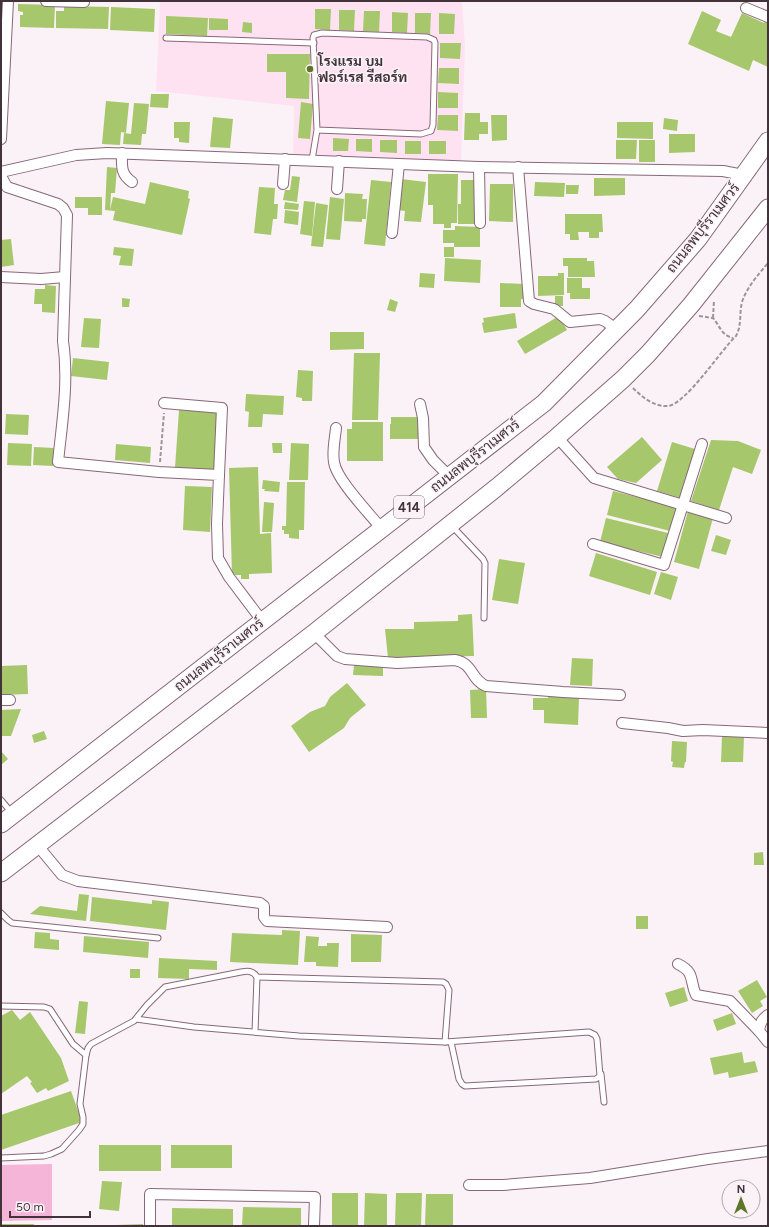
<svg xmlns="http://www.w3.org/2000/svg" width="769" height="1227" font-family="Figtree,Sarabun,sans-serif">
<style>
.built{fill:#fee2f1}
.green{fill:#f4b5d8}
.building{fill:#a6c76b}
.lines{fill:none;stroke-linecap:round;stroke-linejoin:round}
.service-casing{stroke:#88677a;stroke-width:7}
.minor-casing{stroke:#88677a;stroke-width:12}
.primary-casing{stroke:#88677a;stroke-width:19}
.path{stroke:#9f949a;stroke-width:2;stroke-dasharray:4 2;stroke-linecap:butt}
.service{stroke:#fff;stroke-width:5}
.minor{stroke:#fff;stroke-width:10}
.primary{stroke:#fff;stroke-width:17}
.poi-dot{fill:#5d7729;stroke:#faf2f6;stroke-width:1.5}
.labels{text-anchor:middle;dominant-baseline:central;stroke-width:3;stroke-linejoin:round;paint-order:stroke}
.shield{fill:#faf2f6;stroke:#796c73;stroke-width:1}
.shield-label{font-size:13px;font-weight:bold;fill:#42333b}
.poi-label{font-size:14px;font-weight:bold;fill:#42333b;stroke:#faf2f6;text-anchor:start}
.street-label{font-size:14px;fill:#42333b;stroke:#faf2f6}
</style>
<rect width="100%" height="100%" fill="#faf2f6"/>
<!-- built -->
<polygon class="built" points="160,1 462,1 465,46 461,161 293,156 294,106 156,91"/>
<!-- green -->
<polygon class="green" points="52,1164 52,1220 1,1221 1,1165"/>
<!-- building -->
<g class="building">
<polygon points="18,4 55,5 54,28 20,27 20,15 23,15 23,12 18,11"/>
<polygon points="64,6 109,7 108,29 56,28 56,11 64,11"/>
<polygon points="111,7 155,9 154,32 110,30"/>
<polygon points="315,9 331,9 330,30 315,29"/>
<polygon points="339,10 355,10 354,31 339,30"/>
<polygon points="364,11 380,11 379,32 363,31"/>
<polygon points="702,11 721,20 716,31 731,37 742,13 764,23 765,21 768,23 768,67 753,60 749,71 688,44"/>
<polygon points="392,12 408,13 407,33 392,32"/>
<polygon points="415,13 431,13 430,34 415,33"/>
<polygon points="439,13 455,14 454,34 439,34"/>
<polygon points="166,16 208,18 207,36 166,34"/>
<polygon points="209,18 228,19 228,30 209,30"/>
<polygon points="243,22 252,23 252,33 242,32"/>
<polygon points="440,43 461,43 460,59 440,58"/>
<polygon points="267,54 310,54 309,99 286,98 286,72 267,72"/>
<polygon points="439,68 459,68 459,84 438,83"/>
<polygon points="438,92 458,93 458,108 438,108"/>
<polygon points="151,94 169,94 168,108 150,107"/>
<polygon points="106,101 129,103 126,133 121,132 120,145 102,144"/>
<polygon points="301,102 313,104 310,139 298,138"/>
<polygon points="134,103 149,104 146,134 142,134 141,145 123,144 124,133 131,134"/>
<polygon points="465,113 480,113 480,122 488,122 488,134 479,134 479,140 464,140"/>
<polygon points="438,115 458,115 458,131 437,130"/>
<polygon points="491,115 507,115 507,140 492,141"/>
<polygon points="213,117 233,119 230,148 210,147"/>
<polygon points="664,118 678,120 677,131 663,129"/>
<polygon points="174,122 190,122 189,143 179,142 179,138 174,138"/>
<polygon points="617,122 653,122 653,139 617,138"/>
<polygon points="669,134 695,134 695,152 669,153"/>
<polygon points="333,138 349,139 348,151 333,151"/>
<polygon points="356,139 372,139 372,152 356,151"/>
<polygon points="380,140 397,140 397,153 380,152"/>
<polygon points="616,140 637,140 636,159 616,159"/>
<rect x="639" y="140" width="16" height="22"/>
<rect x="405" y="141" width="16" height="13"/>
<rect x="429" y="141" width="17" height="13"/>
<polygon points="107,167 117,168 115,193 111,193 110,210 113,197 145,204 150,182 189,191 188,198 190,199 182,235 113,220 115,211 105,210"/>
<polygon points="428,174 458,174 457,223 451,223 451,228 444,228 444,224 433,224 433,205 428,205"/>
<polygon points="292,176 300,177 297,202 283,200 285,190 290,190"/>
<polygon points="594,178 625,178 625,195 594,196"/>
<polygon points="401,179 426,182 421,222 404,221 405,211 398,210"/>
<polygon points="371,180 391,182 385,246 364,244"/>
<polygon points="461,180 474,180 474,182 477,182 478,224 458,224 458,204 461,204"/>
<polygon points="535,182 565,183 564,197 534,196"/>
<polygon points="490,184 513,184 513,222 489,221"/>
<polygon points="566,185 579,185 578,194 566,194"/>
<polygon points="259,187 275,188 274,204 278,204 277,219 273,219 271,235 254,233"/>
<polygon points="345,193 363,194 362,199 367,199 366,219 362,219 362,222 344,221"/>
<polygon points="75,197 102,197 102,215 88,215 88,208 75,208"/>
<polygon points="330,197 344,199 340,240 326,239"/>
<polygon points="304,201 315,202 312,236 300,234"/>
<polygon points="285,202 299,204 298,210 284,209"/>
<polygon points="316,203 328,205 323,247 311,246"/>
<polygon points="285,210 299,212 298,225 284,223"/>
<polygon points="565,214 602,214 603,232 599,232 599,238 589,238 589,232 578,232 579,240 570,240 570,234 565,234"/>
<polygon points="455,226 480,227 480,247 454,247 454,243 443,243 443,230 455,230"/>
<polygon points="11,239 14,265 1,267 1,240"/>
<polygon points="114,247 134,249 132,266 119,265 121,256 113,255"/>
<rect x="444" y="247" width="10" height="10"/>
<polygon points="445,258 481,260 480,283 444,281"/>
<polygon points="563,258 587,258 587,261 594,261 595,277 568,277 568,266 563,266"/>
<polygon points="420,273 435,274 434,288 419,287"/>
<polygon points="558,273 564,273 564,295 538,296 538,276 558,276"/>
<polygon points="567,278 582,278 582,288 590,288 590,299 570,299 570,293 567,293"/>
<polygon points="500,283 525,284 524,299 521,299 521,307 500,307"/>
<polygon points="45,285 56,286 55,313 42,312 42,304 34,304 35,289 45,289"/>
<rect x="555" y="296" width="8" height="10"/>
<polygon points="122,298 130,299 129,307 122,307"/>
<polygon points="390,299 398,302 395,312 387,310"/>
<polygon points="515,313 517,328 484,333 482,323 484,322 483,318"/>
<polygon points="559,316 567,330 525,354 517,341"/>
<polygon points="84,318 101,319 99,348 81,347"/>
<polygon points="330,332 364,332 364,349 330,350"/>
<polygon points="354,353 380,353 378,420 352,420"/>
<polygon points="73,358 109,362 107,380 71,376"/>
<polygon points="298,370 313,371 312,401 302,401 302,398 296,397"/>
<polygon points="246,394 284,396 283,415 263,414 262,427 248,427 249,412 245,411"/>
<polygon points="179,410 217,413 214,470 175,468"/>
<polygon points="6,414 29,415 28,435 5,434"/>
<polygon points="391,417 419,417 419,439 390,439 390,424 391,424"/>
<polygon points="352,422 383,422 383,461 347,461 347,429 352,429"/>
<polygon points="642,437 662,460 636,483 618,479 607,467"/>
<polygon points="711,440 738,441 761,450 752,474 733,467 719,510 691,501"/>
<polygon points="672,442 695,449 681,498 657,491"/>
<polygon points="8,443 32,444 31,466 7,465"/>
<polygon points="272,443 282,443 282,453 273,453"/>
<polygon points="291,443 309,444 308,480 289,480"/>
<polygon points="116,444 151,447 150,463 115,460"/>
<polygon points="34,447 54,448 53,466 33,465"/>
<polygon points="258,467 260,534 271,533 272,573 249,574 249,579 241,579 241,575 232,575 229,468"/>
<polygon points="263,480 280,482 279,492 264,491 265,489 262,489"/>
<polygon points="287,482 305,482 304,530 299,530 299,539 289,538 289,534 284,534 284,530 282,530 282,526 286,526"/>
<polygon points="185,486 212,487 210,532 183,530"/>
<polygon points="613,491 676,507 670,531 607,515"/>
<polygon points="264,502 274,503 272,532 262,532"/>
<polygon points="688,511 713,518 699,569 674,562"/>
<polygon points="606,518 668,533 663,557 600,542"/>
<polygon points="716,535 731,540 726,555 711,551"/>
<polygon points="596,553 657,572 650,595 589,576"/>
<polygon points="499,559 525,563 518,604 492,600"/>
<polygon points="661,572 678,577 671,600 654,594"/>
<polygon points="472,614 474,656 388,658 385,629 414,629 414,622 458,621 458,615"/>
<polygon points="572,658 593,659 592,686 570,685"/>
<polygon points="27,665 28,694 1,695 1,666"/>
<polygon points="354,665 383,666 383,676 353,675"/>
<polygon points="347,683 366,705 350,718 344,728 309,752 291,726 310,712 325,706 330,697"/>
<polygon points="486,689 487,718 471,718 470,690"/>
<polygon points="548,696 579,698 578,725 544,723 544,710 533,710 533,698 548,698"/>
<polygon points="21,709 11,736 1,736 1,710"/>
<polygon points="44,731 47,739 34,743 32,735"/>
<polygon points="722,736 744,737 743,762 721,762"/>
<polygon points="672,741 687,742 686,762 685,762 684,768 672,767 673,762 671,761"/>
<polygon points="1,751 8,759 1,765"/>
<polygon points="763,852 764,865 754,865 754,853"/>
<polygon points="79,894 89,895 86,921 30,914 40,906 77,911"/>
<polygon points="92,897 152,904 152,900 169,902 166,930 90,921"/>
<rect x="636" y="916" width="12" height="13"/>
<polygon points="282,930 300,931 298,965 230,962 232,933 282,935"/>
<polygon points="35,932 50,933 50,939 59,940 59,950 34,948"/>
<polygon points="351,934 382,935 381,962 351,962"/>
<polygon points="84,936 149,942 148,958 83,952"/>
<polygon points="306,936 319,937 318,946 327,946 327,943 339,943 338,967 316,966 316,962 304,962"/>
<polygon points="159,958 217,961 217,970 189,969 189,979 158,978"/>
<rect x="130" y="969" width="10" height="9"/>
<polygon points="757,980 767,997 760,1001 763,1006 752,1013 738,991"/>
<polygon points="684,987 688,1001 670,1007 665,993"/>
<polygon points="79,1001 88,1002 85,1034 75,1033"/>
<polygon points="12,1010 20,1020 30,1012 61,1058 69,1081 48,1091 46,1088 37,1093 30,1083 32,1082 27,1076 1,1094 1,1016"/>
<polygon points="732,1013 736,1024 717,1031 713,1020"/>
<polygon points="742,1052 744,1063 755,1061 758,1072 729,1078 728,1072 714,1075 710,1058"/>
<polygon points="71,1091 82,1122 1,1150 1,1115"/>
<rect x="99" y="1145" width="62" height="26"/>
<rect x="171" y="1145" width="61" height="23"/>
<polygon points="102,1181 122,1182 119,1211 99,1209"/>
<rect x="332" y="1193" width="26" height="33"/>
<polygon points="365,1193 387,1194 387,1226 364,1226"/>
<polygon points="396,1193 422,1193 421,1226 395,1226"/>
<polygon points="426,1194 453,1194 453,1226 425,1226"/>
<polygon points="243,1207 301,1208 301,1226 242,1226"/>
<polygon points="172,1208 233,1209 233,1226 172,1226"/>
<rect x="1" y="1224" width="33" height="2"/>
<polygon points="143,1224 143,1226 116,1226 116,1225"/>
</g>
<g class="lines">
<!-- service casing -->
<g class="service-casing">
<g id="service">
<polyline points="166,38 314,43"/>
<polyline points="312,160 317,130 313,38 314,35 322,33 427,37 434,40 435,43 433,125 431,131 421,134 317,130"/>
<polyline points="452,526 483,559 485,563 484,618"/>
<polyline points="1,800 12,813"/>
<polyline points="1,913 8,920 12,923 158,938"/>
<polyline points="1,1006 44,1007 50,1009 73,1044 86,1055"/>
<polyline points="136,1019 194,1027 299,1036 445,1042"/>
<polyline points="255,1032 257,977"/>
<polyline points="601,1074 604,1102"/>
<path d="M1 1158 44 1156 51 1154 62 1149 79 1130 83 1124V1117L80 1104 86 1055 88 1048 91 1044 134 1021 147 1005 165 987 241 972C247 971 253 970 257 977L443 982 446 984 449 990 445 1042 589 1032 595 1035 597 1039 600 1076 596 1079 465 1086 462 1084 459 1079 451 1042"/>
</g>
</g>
<!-- minor casing -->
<g class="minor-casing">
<g id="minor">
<polyline points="46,1 84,2"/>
<polyline points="746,8 768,17"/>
<polyline points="1,139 8,1"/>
<path d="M122 153C122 165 120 174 132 182"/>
<polyline points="479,167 480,223"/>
<polyline points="518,167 529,301 534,304 554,309 570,322 600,319 605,321 616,329"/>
<polyline points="1,172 76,155 107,153 479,167 723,171 743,175"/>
<path d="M1 176 7 187 58 204 63 208 67 215 63 341C69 382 62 422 58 462L159 472 219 475 217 524 218 558 229 577 263 622"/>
<polyline points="283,184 285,159"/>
<polyline points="337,189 339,161"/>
<polyline points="392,233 399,164"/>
<polyline points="1,277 41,279 65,277"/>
<polyline points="164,403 222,408 219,475"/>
<polyline points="420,404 423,418 424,447 433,460 449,476"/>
<path d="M336 428C335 439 332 451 334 462 336 479 369 513 381 528"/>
<polyline points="557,437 594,478 726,518"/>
<polyline points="593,544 664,565 702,444"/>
<path d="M314 633 337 656 345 659 397 663 455 660C473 663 471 680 486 686L563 692 620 695"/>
<polyline points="1,700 10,700"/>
<polyline points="622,723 668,728 683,731 703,730 768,733"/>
<polyline points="38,846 62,875 78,881 260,903 264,906 264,917 267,921 387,927"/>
<path d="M678 964C696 973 689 980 696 995L730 1001 759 1031 768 1042"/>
<path d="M759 1031C760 1023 762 1019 768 1015"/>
<polyline points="469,1185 503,1185 590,1178 708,1159 768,1151"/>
<polyline points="150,1226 150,1194 315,1197 314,1226"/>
</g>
</g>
<!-- primary casing -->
<g class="primary-casing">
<g id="primary">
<polyline points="1,824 544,403 637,309 698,239 768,141"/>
<polyline points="1,873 314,633 496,488 557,437 623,379 648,354 691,305 768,208"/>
</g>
</g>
<!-- path -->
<g class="path">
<path d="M699 316 713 318C720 326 721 335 733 338"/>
<polyline points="713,318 714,300"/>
<path d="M633 388C642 397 654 407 668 406 686 404 721 350 736 336 742 325 739 314 742 302 747 287 758 275 768 263"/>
<polyline points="160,462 164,413"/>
</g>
<!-- service -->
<use href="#service" class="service"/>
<!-- minor -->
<use href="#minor" class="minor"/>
<!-- primary -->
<use href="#primary" class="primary"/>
</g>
<!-- markers -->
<circle class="poi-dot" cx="310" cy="69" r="4"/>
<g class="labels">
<!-- shield labels -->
<rect class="shield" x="394" y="496" width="30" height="22" rx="3"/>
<g class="shield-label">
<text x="409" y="507">414</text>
</g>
<!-- poi labels -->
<g class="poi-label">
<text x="318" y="61">โรงแรม บูม<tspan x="318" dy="16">ฟอร์เรส รีสอร์ท</tspan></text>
</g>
<!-- street labels -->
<g class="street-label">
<text transform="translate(703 228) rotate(-52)">ถนนลพบุรีราเมศวร์</text>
<text transform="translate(475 456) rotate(-38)">ถนนลพบุรีราเมศวร์</text>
<text transform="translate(219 655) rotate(-38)">ถนนลพบุรีราเมศวร์</text>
</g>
</g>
<!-- border -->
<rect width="769" height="1227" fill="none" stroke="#42333b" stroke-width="4"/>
<!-- north arrow -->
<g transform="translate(741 1199)"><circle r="19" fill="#faf2f6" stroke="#b0a6ab"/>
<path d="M0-3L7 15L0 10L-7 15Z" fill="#5d7729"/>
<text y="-6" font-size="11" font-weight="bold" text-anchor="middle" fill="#42333b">N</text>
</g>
<!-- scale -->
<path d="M10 1211v6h80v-6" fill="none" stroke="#42333b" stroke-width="2"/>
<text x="16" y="1211" font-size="12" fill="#42333b" stroke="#faf2f6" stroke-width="3" paint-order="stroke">50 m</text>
</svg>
